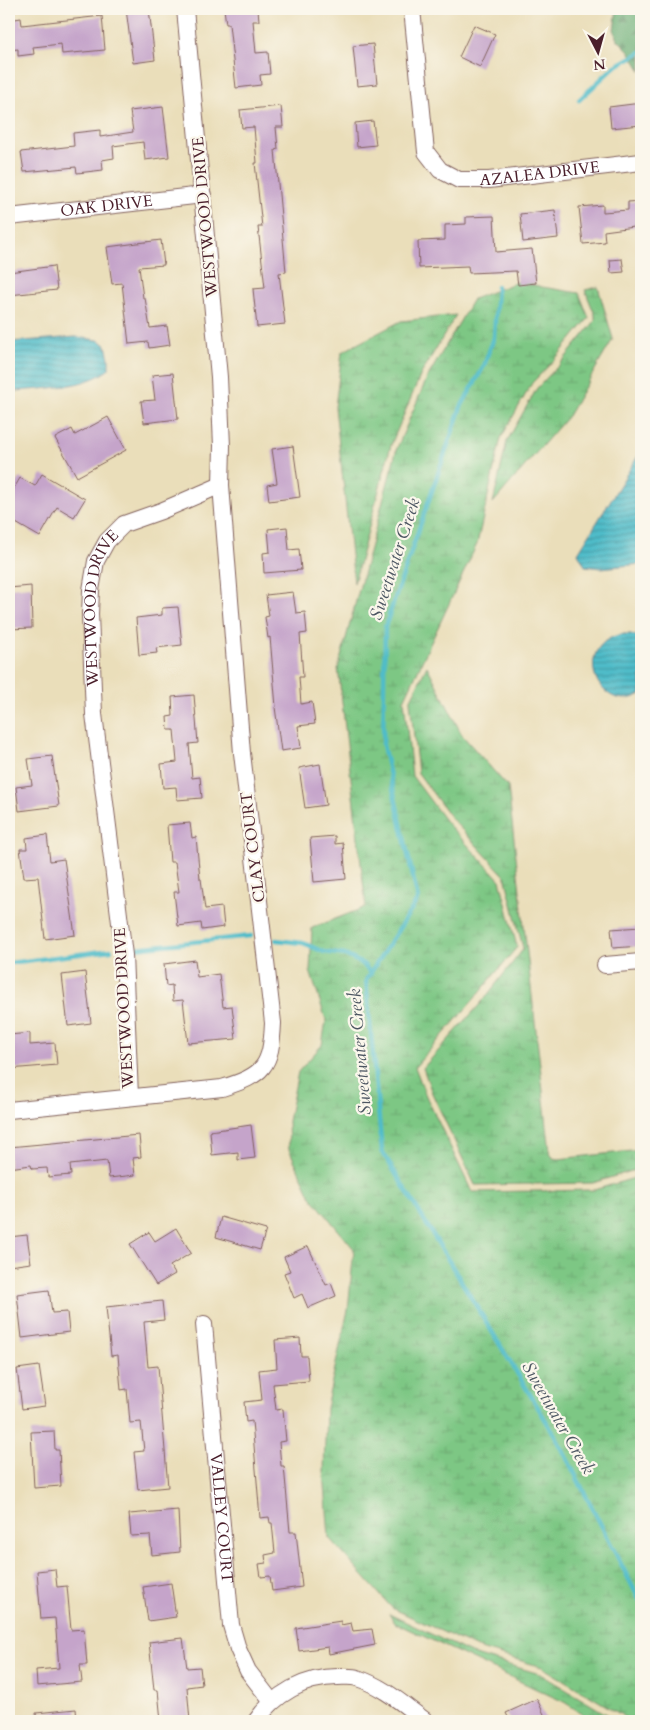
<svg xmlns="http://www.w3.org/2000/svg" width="650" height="1730" font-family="Cardo,serif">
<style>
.forest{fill:url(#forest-firs);stroke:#58664e}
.wetland{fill:url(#wetland-marsh);stroke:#647358}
.water{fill:url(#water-rules);stroke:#4c6e7a}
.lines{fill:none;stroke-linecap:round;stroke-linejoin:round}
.stream{stroke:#4fbcc9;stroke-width:4.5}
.building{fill:#c5a4ca}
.minor-casing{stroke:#82625d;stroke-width:18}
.minor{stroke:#fff;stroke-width:16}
.labels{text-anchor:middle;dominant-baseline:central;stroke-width:4.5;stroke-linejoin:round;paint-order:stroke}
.street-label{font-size:16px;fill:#4a1f2b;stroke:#fbf7ec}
.water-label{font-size:18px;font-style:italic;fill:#4c5662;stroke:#fbf7ec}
</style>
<defs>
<pattern id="forest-firs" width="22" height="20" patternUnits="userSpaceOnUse" patternTransform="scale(1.25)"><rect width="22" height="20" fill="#66ac72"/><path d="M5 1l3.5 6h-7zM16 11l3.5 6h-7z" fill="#568b5e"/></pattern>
<pattern id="wetland-marsh" width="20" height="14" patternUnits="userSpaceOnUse" patternTransform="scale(1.25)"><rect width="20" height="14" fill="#7dc784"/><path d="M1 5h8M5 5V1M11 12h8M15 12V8" fill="none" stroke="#6eaa72"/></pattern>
<pattern id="water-rules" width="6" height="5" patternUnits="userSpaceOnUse" patternTransform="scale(1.25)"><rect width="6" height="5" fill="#4fbcc9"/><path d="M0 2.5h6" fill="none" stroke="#4498a3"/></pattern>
</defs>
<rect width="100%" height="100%" fill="#fbf7ec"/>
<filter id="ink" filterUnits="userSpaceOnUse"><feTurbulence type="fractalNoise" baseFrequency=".02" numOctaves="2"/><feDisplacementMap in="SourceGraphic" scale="10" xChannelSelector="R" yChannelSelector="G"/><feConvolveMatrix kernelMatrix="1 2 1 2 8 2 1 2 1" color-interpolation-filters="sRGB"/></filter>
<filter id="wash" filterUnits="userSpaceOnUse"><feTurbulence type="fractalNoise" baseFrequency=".0096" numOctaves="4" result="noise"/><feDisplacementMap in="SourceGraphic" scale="20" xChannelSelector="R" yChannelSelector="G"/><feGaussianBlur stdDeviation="1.12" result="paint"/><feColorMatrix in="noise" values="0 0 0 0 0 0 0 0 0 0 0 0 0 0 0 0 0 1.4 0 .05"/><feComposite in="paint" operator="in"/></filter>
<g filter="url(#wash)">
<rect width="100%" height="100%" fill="#eadeba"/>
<!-- forest -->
<polygon class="forest" points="617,9 641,9 641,71 629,51 618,40 614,30"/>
<!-- wetland -->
<g class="wetland">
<polygon points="520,281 542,287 579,293 589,318 556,358 532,383 501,438 477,544 404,700 412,776 447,823 500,880 517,947 476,997 415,1067 426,1096 472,1192 594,1190 641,1176 641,1721 629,1721 620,1714 542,1667 477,1648 392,1608 329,1538 324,1471 326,1408 348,1310 354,1249 311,1197 289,1149 288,1121 298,1072 322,1045 326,1020 310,971 312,928 366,907 338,668 397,448 427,378 473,299"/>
<polygon points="598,287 613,339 568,416 493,503 507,441 537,388 561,363 595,321 595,315 585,290"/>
<polygon points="456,315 421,374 391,445 354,583 335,407 342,352 401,321"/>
<polygon points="427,666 462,735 508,787 550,1152 553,1158 558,1159 641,1150 641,1166 638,1169 593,1183 475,1185 432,1093 423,1068 481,1003 521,952 523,948 505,876 451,818 418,773 410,701"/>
<polygon points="389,1614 475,1655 540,1674 618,1721 594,1721 564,1702 395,1623"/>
</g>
<!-- water -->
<g class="water">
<path d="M76 337 98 340 106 345 109 358V369C86 389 39 388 9 392V342Z"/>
<polygon points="641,451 641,564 601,568 585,566 578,553"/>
<path d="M622 634H631L641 638V694C600 718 568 646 622 634Z"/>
</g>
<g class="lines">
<!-- stream -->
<g class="stream">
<polyline points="579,100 614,67 641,52"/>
<polyline points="497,287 494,337 484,366 461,407 385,627 383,745 418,899 366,980 382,1151 556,1437 641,1603"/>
<polyline points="276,940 303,943 324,952 345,955 363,964 371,974"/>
<polyline points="135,948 251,936"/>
<polyline points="9,963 111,950"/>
</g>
</g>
<g id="blocks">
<!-- building -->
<g class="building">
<polygon points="126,9 149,9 155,60 133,63"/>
<polygon points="224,9 258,9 259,21 253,21 256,53 268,52 270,74 260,75 261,85 236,88 229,24 226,24"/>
<polygon points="102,16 105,50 62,54 61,44 33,47 34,54 18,56 18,49 9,50 9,20 21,18 22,25"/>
<polygon points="474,25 495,34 480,67 459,57"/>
<polygon points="373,44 377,84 357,86 353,46"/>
<polygon points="641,103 641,125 611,128 609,107"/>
<polygon points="281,106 283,127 276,127 278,149 275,150 286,272 279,273 285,324 257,327 253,289 265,288 258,227 262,227 255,163 257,163 254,127 242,128 240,110"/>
<polygon points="163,107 169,157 145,160 143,142 113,146 114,158 102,160 103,170 77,173 76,167 24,172 21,152 74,146 73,133 100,130 100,137 133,132 130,111"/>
<polygon points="373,121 376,145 357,147 355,123"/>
<polygon points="641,201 641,226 604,231 605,242 583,244 579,207 603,205 603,212 628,210 628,202"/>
<polygon points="555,210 558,238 523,242 520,214"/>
<polygon points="494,216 496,252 532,249 536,283 518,285 516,271 469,273 468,266 419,268 418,241 445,240 445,225 466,224 466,217"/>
<polygon points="161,240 164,265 139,267 143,298 145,298 150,328 167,326 170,345 149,348 148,342 129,344 122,283 112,284 107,247"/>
<polygon points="622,259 624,272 611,273 610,260"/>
<polygon points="54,266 57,290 9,295 9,272"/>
<polygon points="173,373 178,419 144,423 141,401 155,400 152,375"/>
<polygon points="108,417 126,450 77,477 55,438 72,429 75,435"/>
<polygon points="293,446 300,497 269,501 267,485 277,483 272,449"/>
<polygon points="42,474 85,499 74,517 57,507 40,537 9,519 9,497 20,478 35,486"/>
<polygon points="287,527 289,550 299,549 301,570 264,573 263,553 270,552 268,529"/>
<polygon points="31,586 32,628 9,629 9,588"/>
<polygon points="293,592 296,613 305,612 307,633 300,634 303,677 299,677 301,704 312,702 315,724 298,726 301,748 281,751 275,707 276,707 270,637 268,638 265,617 269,616 266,595"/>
<polygon points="178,607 182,645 156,648 157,653 139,655 136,618 162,615 162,608"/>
<polygon points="194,695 198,743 189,744 192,778 200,777 202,798 177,800 176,787 163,788 161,764 177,762 174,730 168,730 167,717 173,716 172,697"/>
<polygon points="52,756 59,806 19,811 16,787 32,785 28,759"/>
<polygon points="320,764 326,805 305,808 299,768"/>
<polygon points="190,823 192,838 196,837 200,879 201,879 205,909 222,907 224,927 202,930 201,923 178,926 174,892 179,892 175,862 170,862 167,825"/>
<polygon points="47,835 50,861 64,859 75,935 45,939 38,877 24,878 20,849 27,849 26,838"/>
<polygon points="335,836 335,844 343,843 346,879 314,882 310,838"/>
<polygon points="641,927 641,946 613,948 611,929"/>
<polygon points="195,960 197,977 219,974 223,1007 232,1006 236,1039 188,1043 183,1000 173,1001 172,985 166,986 164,964"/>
<polygon points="85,972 91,1023 68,1026 62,975"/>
<polygon points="30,1033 30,1045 55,1043 57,1065 9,1069 9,1035"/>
<polygon points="251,1125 255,1158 238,1160 238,1152 212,1155 210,1131"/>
<polygon points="139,1135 141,1157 133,1158 135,1175 109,1178 107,1161 70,1165 71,1175 48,1177 47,1168 32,1169 31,1165 9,1168 9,1147"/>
<polygon points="221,1217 266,1230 260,1250 216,1237"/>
<polygon points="176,1228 191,1253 170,1266 175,1274 156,1285 130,1244 149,1232 155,1241"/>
<polygon points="27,1235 31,1263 9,1266 9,1237"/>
<polygon points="308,1246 326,1285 331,1283 336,1296 308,1308 302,1294 294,1298 284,1273 290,1271 284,1257"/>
<polygon points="49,1290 52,1313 67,1312 69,1332 22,1338 17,1294"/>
<polygon points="162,1301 164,1320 144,1322 148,1367 158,1366 168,1487 138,1490 134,1452 144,1451 141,1422 130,1423 127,1389 121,1390 118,1355 111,1356 106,1307"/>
<polygon points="300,1338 301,1356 307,1356 309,1381 273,1384 276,1410 283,1409 286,1441 279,1442 281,1466 284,1466 290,1532 296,1532 302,1587 272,1591 270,1576 261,1577 259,1564 266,1563 265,1555 275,1553 272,1523 270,1523 269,1517 260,1518 252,1421 246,1422 244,1402 262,1400 259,1370 277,1368 275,1340"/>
<polygon points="39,1366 45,1406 22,1409 17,1369"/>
<polygon points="54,1431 55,1450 59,1450 61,1486 34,1488 31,1432"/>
<polygon points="178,1510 180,1552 152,1555 150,1535 131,1536 129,1514"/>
<polygon points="55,1569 57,1587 67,1586 71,1630 84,1629 87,1665 80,1665 82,1682 37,1686 36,1670 59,1668 55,1618 41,1619 37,1571"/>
<polygon points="171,1583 176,1617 148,1621 143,1587"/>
<polygon points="341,1621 341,1625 351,1623 353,1631 372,1629 375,1645 329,1654 328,1647 299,1651 296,1628"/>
<polygon points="183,1638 187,1668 200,1667 202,1685 187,1687 190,1721 161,1721 158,1690 154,1690 149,1642"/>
<polygon points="537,1699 547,1721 510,1721 506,1713"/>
<polygon points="76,1709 77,1721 37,1721 36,1713"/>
</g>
</g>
</g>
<g filter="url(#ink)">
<use href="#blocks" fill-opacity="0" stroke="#82625d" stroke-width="1"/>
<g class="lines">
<!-- minor casing -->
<g class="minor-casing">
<g id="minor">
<path id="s1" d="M412 9 426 152 440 170 459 180H489L641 162"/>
<path id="s2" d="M9 217 203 195"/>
<polyline points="605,965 641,962"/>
<path id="s3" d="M130 1096 124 955 94 714 90 614 91 590 96 561 107 541 124 524 161 511 221 485"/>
<path d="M9 1110 222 1088C264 1075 271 1067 273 1023L242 753 221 485 222 446 219 377 185 9"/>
<path id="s4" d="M204 1324 231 1625 238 1649 248 1671 272 1702"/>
<path d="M256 1721C275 1694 304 1677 338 1677 344 1677 352 1676 357 1678 383 1686 405 1706 426 1721"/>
</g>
</g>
<!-- minor -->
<use href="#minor" class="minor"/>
</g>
</g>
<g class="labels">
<!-- street labels -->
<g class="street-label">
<text stroke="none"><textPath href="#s1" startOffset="269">AZALEA DRIVE</textPath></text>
<text stroke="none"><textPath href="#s2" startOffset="98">OAK DRIVE</textPath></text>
<text transform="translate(205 217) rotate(-95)">WESTWOOD DRIVE</text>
<text stroke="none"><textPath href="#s3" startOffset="492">WESTWOOD DRIVE</textPath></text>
<text transform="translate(253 847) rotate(-97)">CLAY COURT</text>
<text transform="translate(124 1008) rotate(-93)">WESTWOOD DRIVE</text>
<text stroke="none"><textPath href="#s4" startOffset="195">VALLEY COURT</textPath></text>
</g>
<!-- water labels -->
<g class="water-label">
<text transform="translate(395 559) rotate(-72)">Sweetwater Creek</text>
<text transform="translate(360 1052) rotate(-95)">Sweetwater Creek</text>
<text transform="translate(558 1418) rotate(60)">Sweetwater Creek</text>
</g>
</g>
<!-- margin -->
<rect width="650" height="1730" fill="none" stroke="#fbf7ec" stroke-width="30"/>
<!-- north arrow -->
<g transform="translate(598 52) rotate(174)" stroke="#fbf7ec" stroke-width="4" paint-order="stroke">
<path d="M0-4L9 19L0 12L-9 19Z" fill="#4a1f2b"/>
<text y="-8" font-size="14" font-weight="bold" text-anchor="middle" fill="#4a1f2b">N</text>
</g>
</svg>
